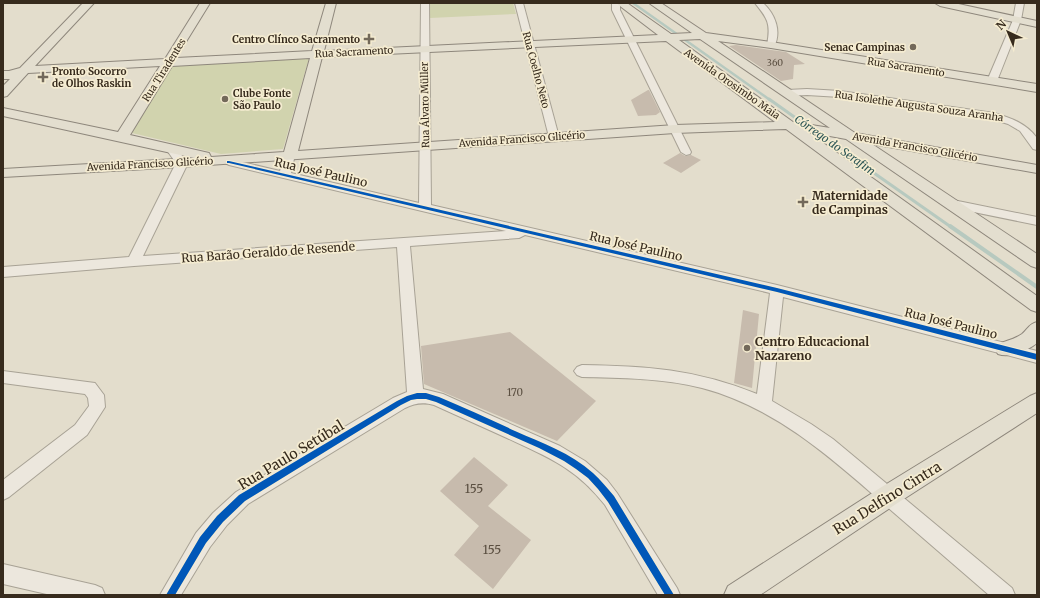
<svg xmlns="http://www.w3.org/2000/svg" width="1040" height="598" font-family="Merriweather,serif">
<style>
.green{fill:#d1d3ae}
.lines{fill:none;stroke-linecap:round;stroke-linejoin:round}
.stream-far2{stroke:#b7c9bf;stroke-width:2.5}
.stream-far1{stroke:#b7c9bf;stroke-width:3}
.stream{stroke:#b7c9bf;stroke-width:4}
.building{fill:#c7bbad}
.minor-casing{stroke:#a8a295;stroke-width:2}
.major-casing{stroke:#8e877c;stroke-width:2}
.minor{fill:#ece7dd;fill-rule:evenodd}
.major{fill:#e3decf;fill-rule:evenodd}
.cycleway-casing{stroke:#f5ecd1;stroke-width:2}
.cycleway{fill:#0057b8;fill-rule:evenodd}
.poi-dot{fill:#73695a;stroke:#f5ecd1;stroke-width:1.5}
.labels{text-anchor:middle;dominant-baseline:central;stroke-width:3.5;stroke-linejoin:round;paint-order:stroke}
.far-number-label{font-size:9px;fill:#5b4f41}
.far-poi-label{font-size:10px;font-weight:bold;fill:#372b1d;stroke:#f5ecd1;text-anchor:end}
.far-street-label{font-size:10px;fill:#372b1d;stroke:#f5ecd1}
.number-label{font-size:10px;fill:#5b4f41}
.far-water-label{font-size:11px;font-style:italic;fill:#2d5655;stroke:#f5ecd1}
.street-label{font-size:12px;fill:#372b1d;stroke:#f5ecd1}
.poi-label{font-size:12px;font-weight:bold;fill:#372b1d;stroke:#f5ecd1;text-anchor:start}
.near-number-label{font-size:12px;fill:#5b4f41}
.near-street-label{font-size:14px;fill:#372b1d;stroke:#f5ecd1}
</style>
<rect width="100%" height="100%" fill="#e3ddcc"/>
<!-- green -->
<g class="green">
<polygon points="429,3 513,3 516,14 430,18"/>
<polygon points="309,58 283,149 221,154 132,133 173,64"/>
</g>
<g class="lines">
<!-- stream-far2 -->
<polyline class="stream-far2" points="633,3 770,100"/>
<!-- stream-far1 -->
<g class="stream-far1">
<polyline points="769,99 807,126"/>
<polyline points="814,131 951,227"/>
</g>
<!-- stream -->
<polyline class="stream" points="950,226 1037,287"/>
</g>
<!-- building -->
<g class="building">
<polygon points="736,45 786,52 805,64 794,65 793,79 781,81 729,46"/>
<polygon points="648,90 649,90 660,112 656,115 638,116 631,100"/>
<polygon points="680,153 685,156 691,155 701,160 681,173 663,163"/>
<polygon points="743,310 759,314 752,388 734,383"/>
<polygon points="510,332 596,401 557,441 424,384 421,346"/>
<polygon points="474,457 508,485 488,506 531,540 493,589 454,555 479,526 440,491"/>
</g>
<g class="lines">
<!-- minor casing -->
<g class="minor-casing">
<g id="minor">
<path d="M421 3H429L431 205 777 285 1037 351V363L783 297 772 401 811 424 833 439 1012 588 1015 595H989C957 567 925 540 893 512 836 462 778 408 702 388 663 378 622 378 582 377L577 375 574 371 577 367 582 365C647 366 695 369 757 394L770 293 525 235 519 238 410 246 423 389 443 394 490 415 560 446 585 461 607 480 617 493 677 588 680 595H658L605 505C576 468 548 457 507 438 483 427 458 416 434 405 423 402 415 403 405 408L248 504 227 525 210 547 181 595H160L196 533 213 513 236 492 393 398 407 392 397 247 134 266 3 277V267L129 257 176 163 166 149 171 146 175 147 188 163 143 256 506 231 229 165 223 162 229 159 280 171 285 154 290 151 295 154 291 173 419 203Z"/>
<polygon points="515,3 523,3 559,137 558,139 554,140 549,137"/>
<polygon points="612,3 620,3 620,10 691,152 690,154 686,155 681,152 612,10"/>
<path d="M755 3H763C775 14 782 31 774 47L771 48 767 45C771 24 768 19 755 3Z"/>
<polygon points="1016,3 1024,3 1021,20 997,81 992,84 989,83 987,81 1013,20"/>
<path d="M807 89 840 91 994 113C1011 118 1026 123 1037 138V150L1033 149 1020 131 1008 124 989 118 840 97 807 95 787 96 782 93 787 90Z"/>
<polygon points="953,200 1037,217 1037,225 949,207 947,204 949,201"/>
<polygon points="3,371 95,383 104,395 105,407 87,435 9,497 3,500 3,480 75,425 89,406 88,398 85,394 3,383"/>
<polygon points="3,564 95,585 102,588 105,595 51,595 3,584"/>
</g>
</g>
<!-- major casing -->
<g class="major-casing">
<g id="major">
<path d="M83 3H94L35 66 165 59 200 3H210L176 58 312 51 326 3H336L324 51 658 35 616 3H627L671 34 692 33 649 3H661L706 33 771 42 1037 84V92L771 48 718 41 855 133 1037 165V173L872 144 1037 254V268L1031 266 846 139 808 132 1037 296V312L1031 310 786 129 675 133 165 168 3 177V169L194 158 3 116V108L118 132 160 66 28 73 7 96 3 97V86L10 79H3V71H9L20 68ZM700 39 830 128 793 122 679 40ZM666 41 775 122 675 125 298 151 322 57ZM310 58 284 152 211 157 209 153 130 135 172 66Z"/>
<polygon points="935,3 954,3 1037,21 1037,27 940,6"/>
<path d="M1037 322V343C1027 351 1010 358 998 354L995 349 998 344C1006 341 1015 339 1022 334 1028 329 1029 324 1037 322Z"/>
<polygon points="1037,393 1037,413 896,504 760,595 724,595 728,586 880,488 1030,396"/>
</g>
</g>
<!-- minor -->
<use href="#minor" class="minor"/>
<!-- major -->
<use href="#major" class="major"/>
<!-- cycleway casing -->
<g class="cycleway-casing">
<g id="cycleway">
<polygon points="227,161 229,161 777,288 1037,354 1037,360 777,292 229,163 227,163"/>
<path d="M417 393H426L439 397C465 408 490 419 515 431 542 443 571 453 593 473 601 480 607 488 614 496L674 595H665L608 502 598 489 588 478 576 469 564 461 539 448 436 402 426 399H417L411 400 401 405 245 501 223 522 206 543 175 595H166L200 537 217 516 239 495 397 401 407 396Z"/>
</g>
</g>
<!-- cycleway -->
<use href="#cycleway" class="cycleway"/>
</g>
<!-- markers -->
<g class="poi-dot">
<path d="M367 33h4v4h4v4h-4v4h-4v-4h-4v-4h4z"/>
<circle cx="913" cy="47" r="4"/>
<path d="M41 71h4v4h4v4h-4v4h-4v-4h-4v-4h4z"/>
<circle cx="225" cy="99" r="4"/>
<path d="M801 196h4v4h4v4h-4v4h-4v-4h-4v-4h4z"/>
<circle cx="747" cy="348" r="4"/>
</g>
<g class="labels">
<!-- far-number labels -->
<g class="far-number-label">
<text x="775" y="62">360</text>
</g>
<!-- far-poi labels -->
<g class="far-poi-label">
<text x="360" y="39">Centro Clínco Sacramento</text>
<text x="905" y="47">Senac Campinas</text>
<text x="52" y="71" text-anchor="start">Pronto Socorro<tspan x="52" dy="12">de Olhos Raskin</tspan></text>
<text x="233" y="93" text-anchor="start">Clube Fonte<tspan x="233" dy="12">São Paulo</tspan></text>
</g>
<!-- far-street labels -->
<g class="far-street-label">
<text transform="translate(354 52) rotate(-3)">Rua Sacramento</text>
<text transform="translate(906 67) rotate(9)">Rua Sacramento</text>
<text transform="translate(164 70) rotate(-58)">Rua Tiradentes</text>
<text transform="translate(536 70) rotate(75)">Rua Coelho Neto</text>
<text transform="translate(732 84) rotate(35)">Avenida Orosimbo Maia</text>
<text transform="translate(425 105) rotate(-91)">Rua Álvaro Müller</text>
<text transform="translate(919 106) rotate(8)">Rua Isolethe Augusta Souza Aranha</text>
<text transform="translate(522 139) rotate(-4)">Avenida Francisco Glicério</text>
<text transform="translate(915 147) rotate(10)">Avenida Francisco Glicério</text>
<text transform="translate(150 164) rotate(-3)">Avenida Francisco Glicério</text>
</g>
<!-- number labels -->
<g class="number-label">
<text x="515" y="392">170</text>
</g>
<!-- far-water labels -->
<g class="far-water-label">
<text transform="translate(835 145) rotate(35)">Córrego do Serafim</text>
</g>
<!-- street labels -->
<g class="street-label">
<text transform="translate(321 172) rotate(13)">Rua José Paulino</text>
<text transform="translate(636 246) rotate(13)">Rua José Paulino</text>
<text transform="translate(268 252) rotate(-4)">Rua Barão Geraldo de Resende</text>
<text transform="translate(951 323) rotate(14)">Rua José Paulino</text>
</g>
<!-- poi labels -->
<g class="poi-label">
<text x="812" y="195">Maternidade<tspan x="812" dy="14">de Campinas</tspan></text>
<text x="755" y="341">Centro Educacional<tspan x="755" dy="14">Nazareno</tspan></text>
</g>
<!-- near-number labels -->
<g class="near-number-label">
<text x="474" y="488">155</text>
<text x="492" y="549">155</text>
</g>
<!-- near-street labels -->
<g class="near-street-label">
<text transform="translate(291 455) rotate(-31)">Rua Paulo Setúbal</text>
<text transform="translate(887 498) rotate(-32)">Rua Delfino Cintra</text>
</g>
</g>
<!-- border -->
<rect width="1040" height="598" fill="none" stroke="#372b1d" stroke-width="8"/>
<!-- north arrow -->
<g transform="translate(1008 32) rotate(316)" stroke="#f5ecd1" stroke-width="3" paint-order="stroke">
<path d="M0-3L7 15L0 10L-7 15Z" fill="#372b1d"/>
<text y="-6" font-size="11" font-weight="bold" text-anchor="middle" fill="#372b1d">N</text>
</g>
</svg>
